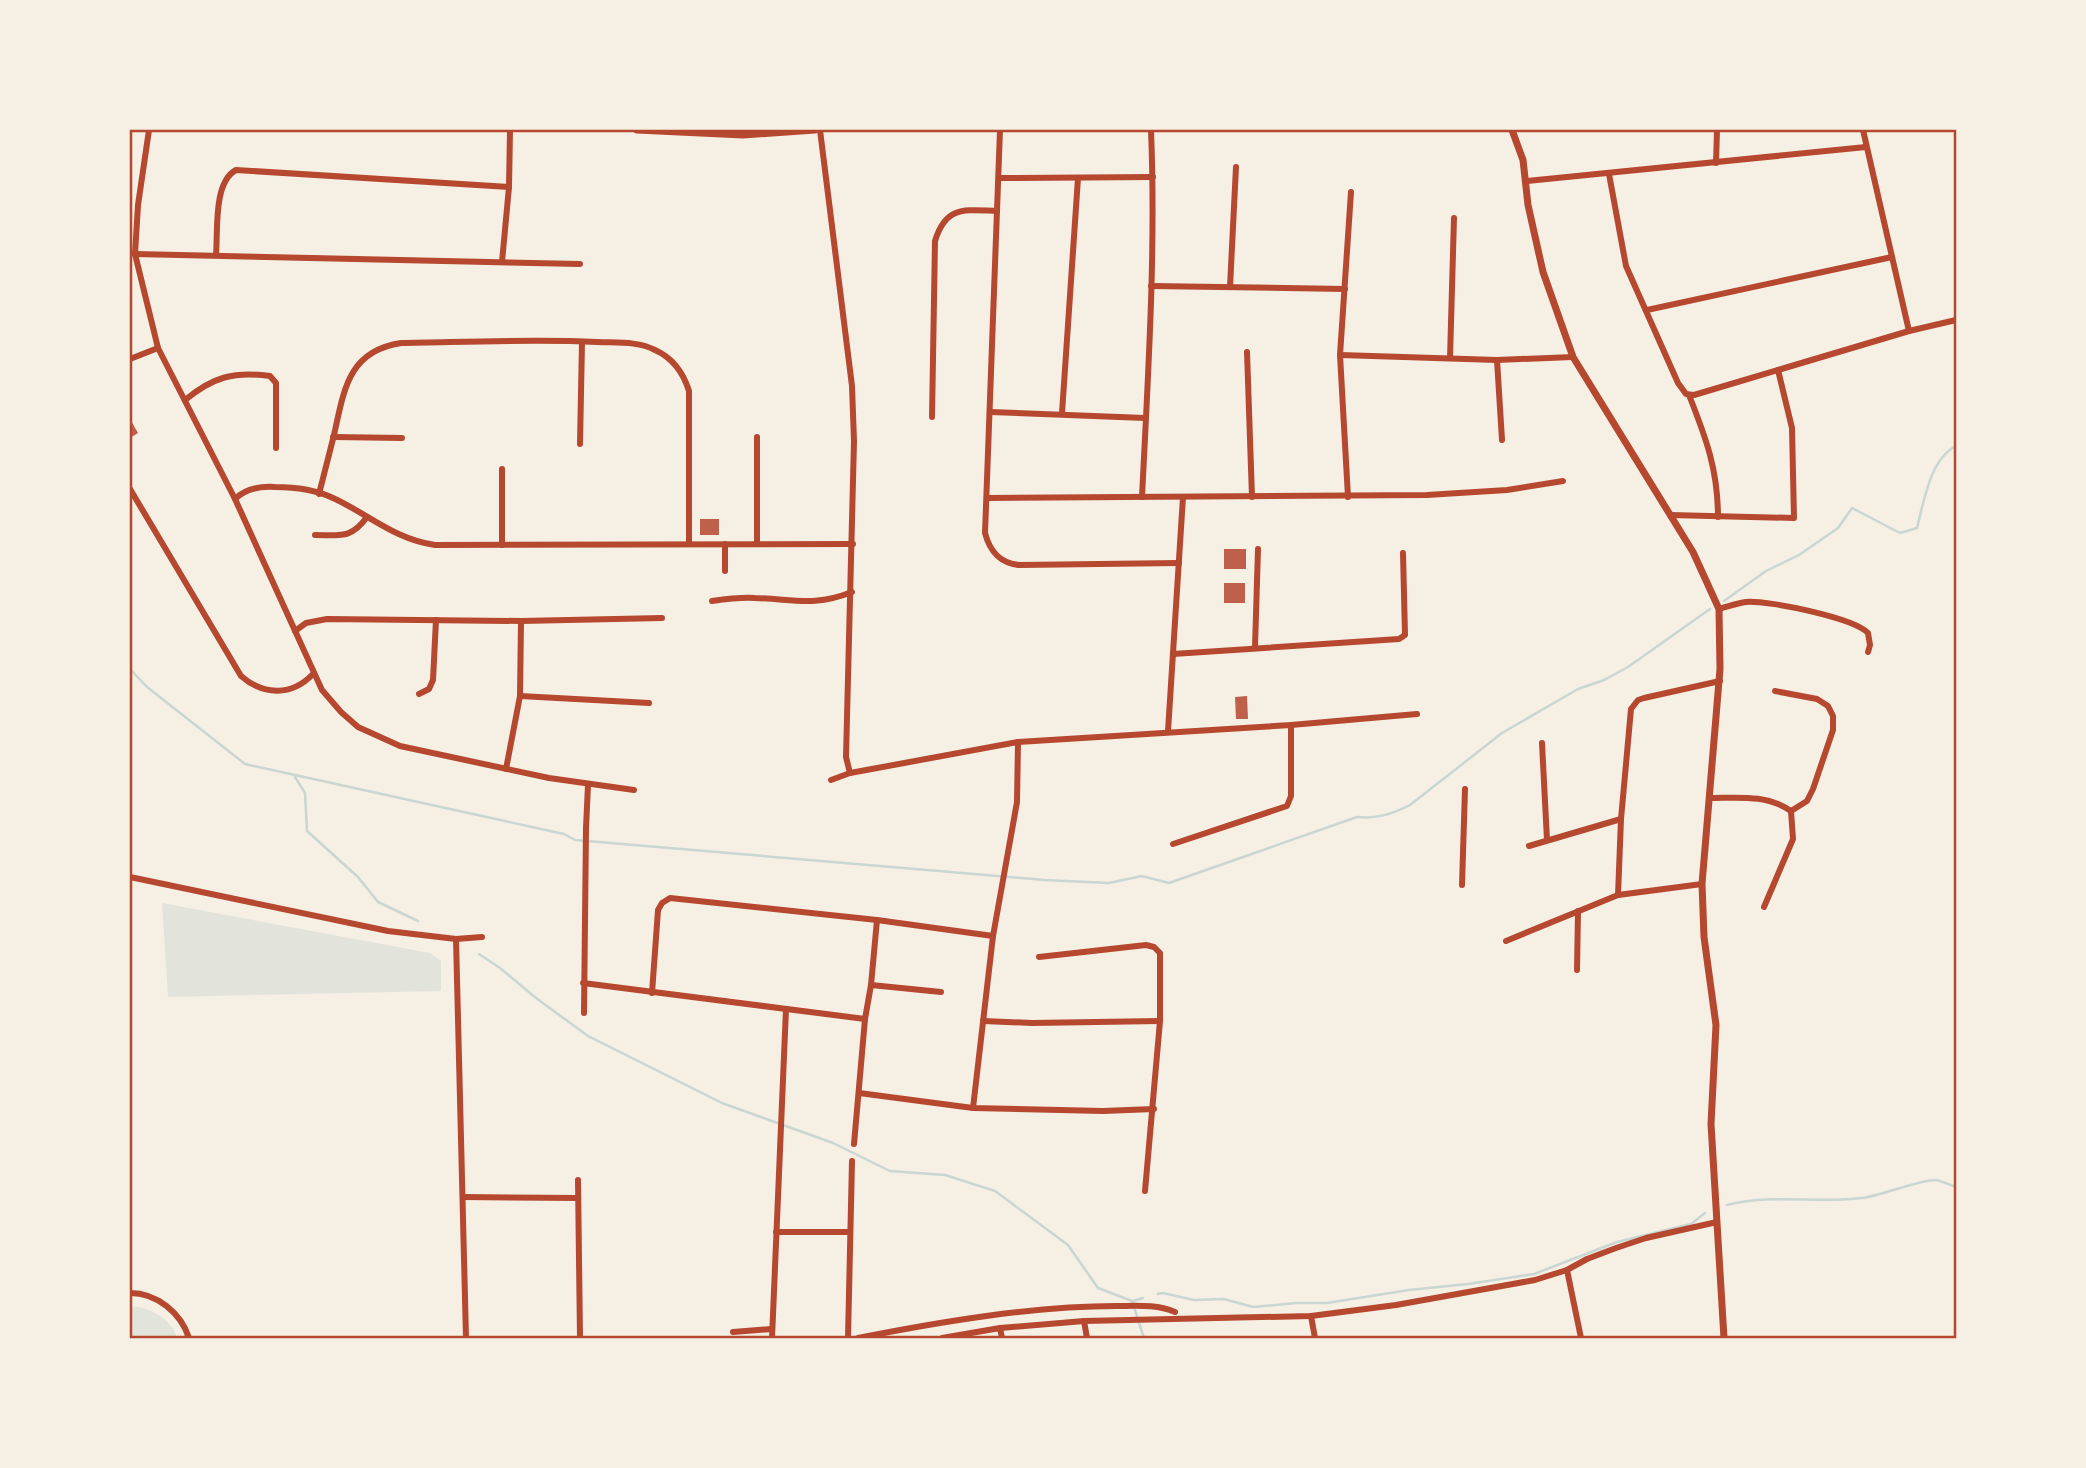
<svg xmlns="http://www.w3.org/2000/svg" width="2086" height="1468" font-family="Merriweather,serif">
<style>
.green{fill:#e2e4dc}
.lines{fill:none;stroke-linecap:round;stroke-linejoin:round}
.stream{stroke:#c9d6d2;stroke-width:2.5}
.building{fill:#bf614a}
.minor{stroke:#b5482f;stroke-width:6}
.tertiary{stroke:#b5482f;stroke-width:7}
.neatline{fill:none;stroke:#b5482f;stroke-width:2.5}
</style>
<rect width="100%" height="100%" fill="#f6efe4"/>
<!-- green -->
<g class="green">
<polygon points="162,903 430,953 441,961 441,991 168,997"/>
<path d="M130 1306C149 1307 171 1318 177 1338H130Z"/>
</g>
<g class="lines">
<!-- stream -->
<g class="stream">
<path d="M1724 601 1766 571 1799 555 1838 528 1852 508 1900 533 1917 528C1924 501 1930 459 1956 446"/>
<path d="M130 669 147 687 245 764 564 834 575 840 1044 880 1109 883 1142 876 1169 883 1357 817C1377 819 1392 814 1410 805L1502 733 1578 689 1604 680 1628 667 1710 609"/>
<polyline points="295,777 305,793 307,831 358,877 378,902 418,921"/>
<polyline points="479,954 500,968 536,998 588,1036 722,1103 833,1143 890,1171 945,1175 995,1191 1068,1245 1098,1288 1132,1301 1144,1338"/>
<path d="M1727 1205C1770 1193 1818 1204 1862 1198 1880 1196 1922 1179 1936 1180 1942 1181 1950 1185 1956 1187"/>
<polyline points="1158,1294 1163,1293 1194,1300 1224,1299 1253,1307 1296,1303 1327,1303 1409,1290 1468,1284 1534,1274 1617,1242 1691,1224 1705,1213"/>
<polyline points="1133,1301 1143,1298"/>
</g>
</g>
<!-- building -->
<g class="building">
<polygon points="130,419 138,433 130,438"/>
<rect x="700" y="519" width="19" height="16"/>
<rect x="1224" y="549" width="22" height="20"/>
<rect x="1224" y="583" width="21" height="20"/>
<polygon points="1247,696 1248,719 1236,719 1235,697"/>
</g>
<g class="lines">
<!-- minor -->
<g class="minor">
<polyline points="149,130 138,205 135,254 158,348 235,499 322,690 341,712 358,727 400,746 549,778 634,790"/>
<polyline points="820,130 852,386 854,441 846,757 850,773"/>
<path d="M1000 130 985 533C990 552 1000 563 1019 565L1179 563"/>
<polyline points="1863,130 1909,331"/>
<polyline points="1716,163 1717,130"/>
<polyline points="1609,174 1626,266 1678,383 1686,394 1694,395 1909,331 1956,320"/>
<polyline points="999,178 1153,177"/>
<polyline points="1527,181 1866,147"/>
<polyline points="135,254 580,264"/>
<path d="M216 255C218 232 213 182 236 170L509 187"/>
<polyline points="502,262 509,187 510,130"/>
<polyline points="1151,286 1345,289"/>
<polyline points="1230,287 1236,167"/>
<polyline points="1647,310 1892,257"/>
<polyline points="1247,352 1252,497"/>
<polyline points="1340,355 1497,360 1573,357"/>
<polyline points="1450,358 1454,218"/>
<polyline points="130,359 158,348"/>
<polyline points="1497,360 1502,440"/>
<path d="M1689 395C1706 438 1718 470 1718 517"/>
<path d="M185 400C213 377 234 371 270 376L276 383V448"/>
<polyline points="990,412 1145,418"/>
<polyline points="1062,413 1078,178"/>
<path d="M932 417 935 241C946 205 965 210 997 211"/>
<polyline points="333,437 402,438"/>
<polyline points="757,437 757,544"/>
<polyline points="580,444 582,342"/>
<path d="M130 489 241 676C264 696 292 696 313 674"/>
<path d="M319 494C324 474 329 455 334 435 344 390 348 351 401 343 466 342 532 339 597 342 616 343 638 341 655 350 673 358 683 372 689 391V543"/>
<path d="M1142 497C1148 375 1156 252 1151 130"/>
<polyline points="1348,497 1340,355 1351,192"/>
<polyline points="987,498 1427,495 1507,490 1563,481"/>
<path d="M235 499C246 488 260 486 275 487 295 487 314 489 333 498 368 514 396 540 435 545L853 544"/>
<polyline points="1670,515 1794,518 1792,428 1778,370"/>
<path d="M315 535C341 535 351 539 367 517"/>
<polyline points="725,544 725,571"/>
<polyline points="502,545 502,469"/>
<path d="M712 601C726 599 741 597 755 598 794 599 814 607 852 592"/>
<path d="M1719 609C1727 607 1737 603 1746 602 1768 600 1854 618 1868 633L1870 645 1868 652"/>
<polyline points="295,631 306,623 327,619 521,621 662,618"/>
<polyline points="1255,647 1258,549"/>
<polyline points="1173,654 1399,639 1405,635 1403,553"/>
<polyline points="419,694 429,689 433,680 436,620"/>
<polyline points="520,696 649,703"/>
<polyline points="1168,731 1183,497"/>
<polyline points="1542,743 1547,840"/>
<polyline points="506,769 520,696 521,621"/>
<polyline points="831,780 850,773 1018,742 1291,725 1417,714"/>
<path d="M1709 798C1737 798 1767 794 1791 811"/>
<polyline points="1173,844 1287,806 1291,796 1291,725"/>
<polyline points="1529,846 1621,819"/>
<polyline points="130,877 388,931 456,939 482,937"/>
<polyline points="1462,885 1465,789"/>
<polyline points="1618,895 1621,819 1631,709 1638,700 1644,698 1720,681"/>
<polyline points="1764,907 1793,839 1791,811 1807,801 1813,789 1833,730 1833,716 1828,706 1817,699 1775,691"/>
<polyline points="456,939 466,1338"/>
<polyline points="1506,941 1618,895 1702,884"/>
<polyline points="1039,957 1146,945 1154,947 1160,953 1160,1021 1145,1191"/>
<polyline points="1577,970 1578,911"/>
<polyline points="583,983 865,1019"/>
<polyline points="871,985 941,992"/>
<polyline points="652,993 658,910 662,903 670,898 877,920 993,936"/>
<polyline points="584,1013 586,828 588,785"/>
<polyline points="983,1021 1032,1023 1160,1021"/>
<polyline points="859,1093 973,1108 1103,1111 1154,1109"/>
<polyline points="973,1108 993,936 1017,802 1018,742"/>
<polyline points="854,1144 865,1019 871,985 877,920"/>
<polyline points="578,1180 580,1338"/>
<polyline points="463,1197 578,1198"/>
<polyline points="776,1232 850,1232"/>
<polyline points="1567,1270 1581,1338"/>
<path d="M130 1293C157 1293 181 1313 189 1338"/>
<polyline points="1311,1316 1315,1338"/>
<polyline points="1084,1321 1087,1338"/>
<polyline points="1000,1328 1002,1338"/>
<polyline points="733,1332 772,1329"/>
<polyline points="772,1338 786,1009"/>
<polyline points="848,1338 852,1161"/>
<path d="M858 1338C939 1322 1033 1306 1116 1306 1136 1306 1156 1304 1175 1312"/>
<polyline points="942,1338 1000,1328 1084,1321 1311,1316 1396,1305 1535,1280 1567,1270 1587,1259 1616,1248 1646,1238 1717,1222"/>
</g>
<!-- tertiary -->
<g class="tertiary">
<polyline points="637,130 743,135 815,130"/>
<polyline points="1512,130 1523,160 1528,205 1543,272 1573,357 1693,552 1719,609 1720,669 1702,884 1704,937 1716,1025 1711,1124 1724,1338"/>
</g>
</g>
<!-- border -->
<rect width="2086" height="1468" fill="none" stroke="#f6efe4" stroke-width="262"/>
<rect x="131" y="131" width="1824" height="1206" class="neatline"/>
</svg>
